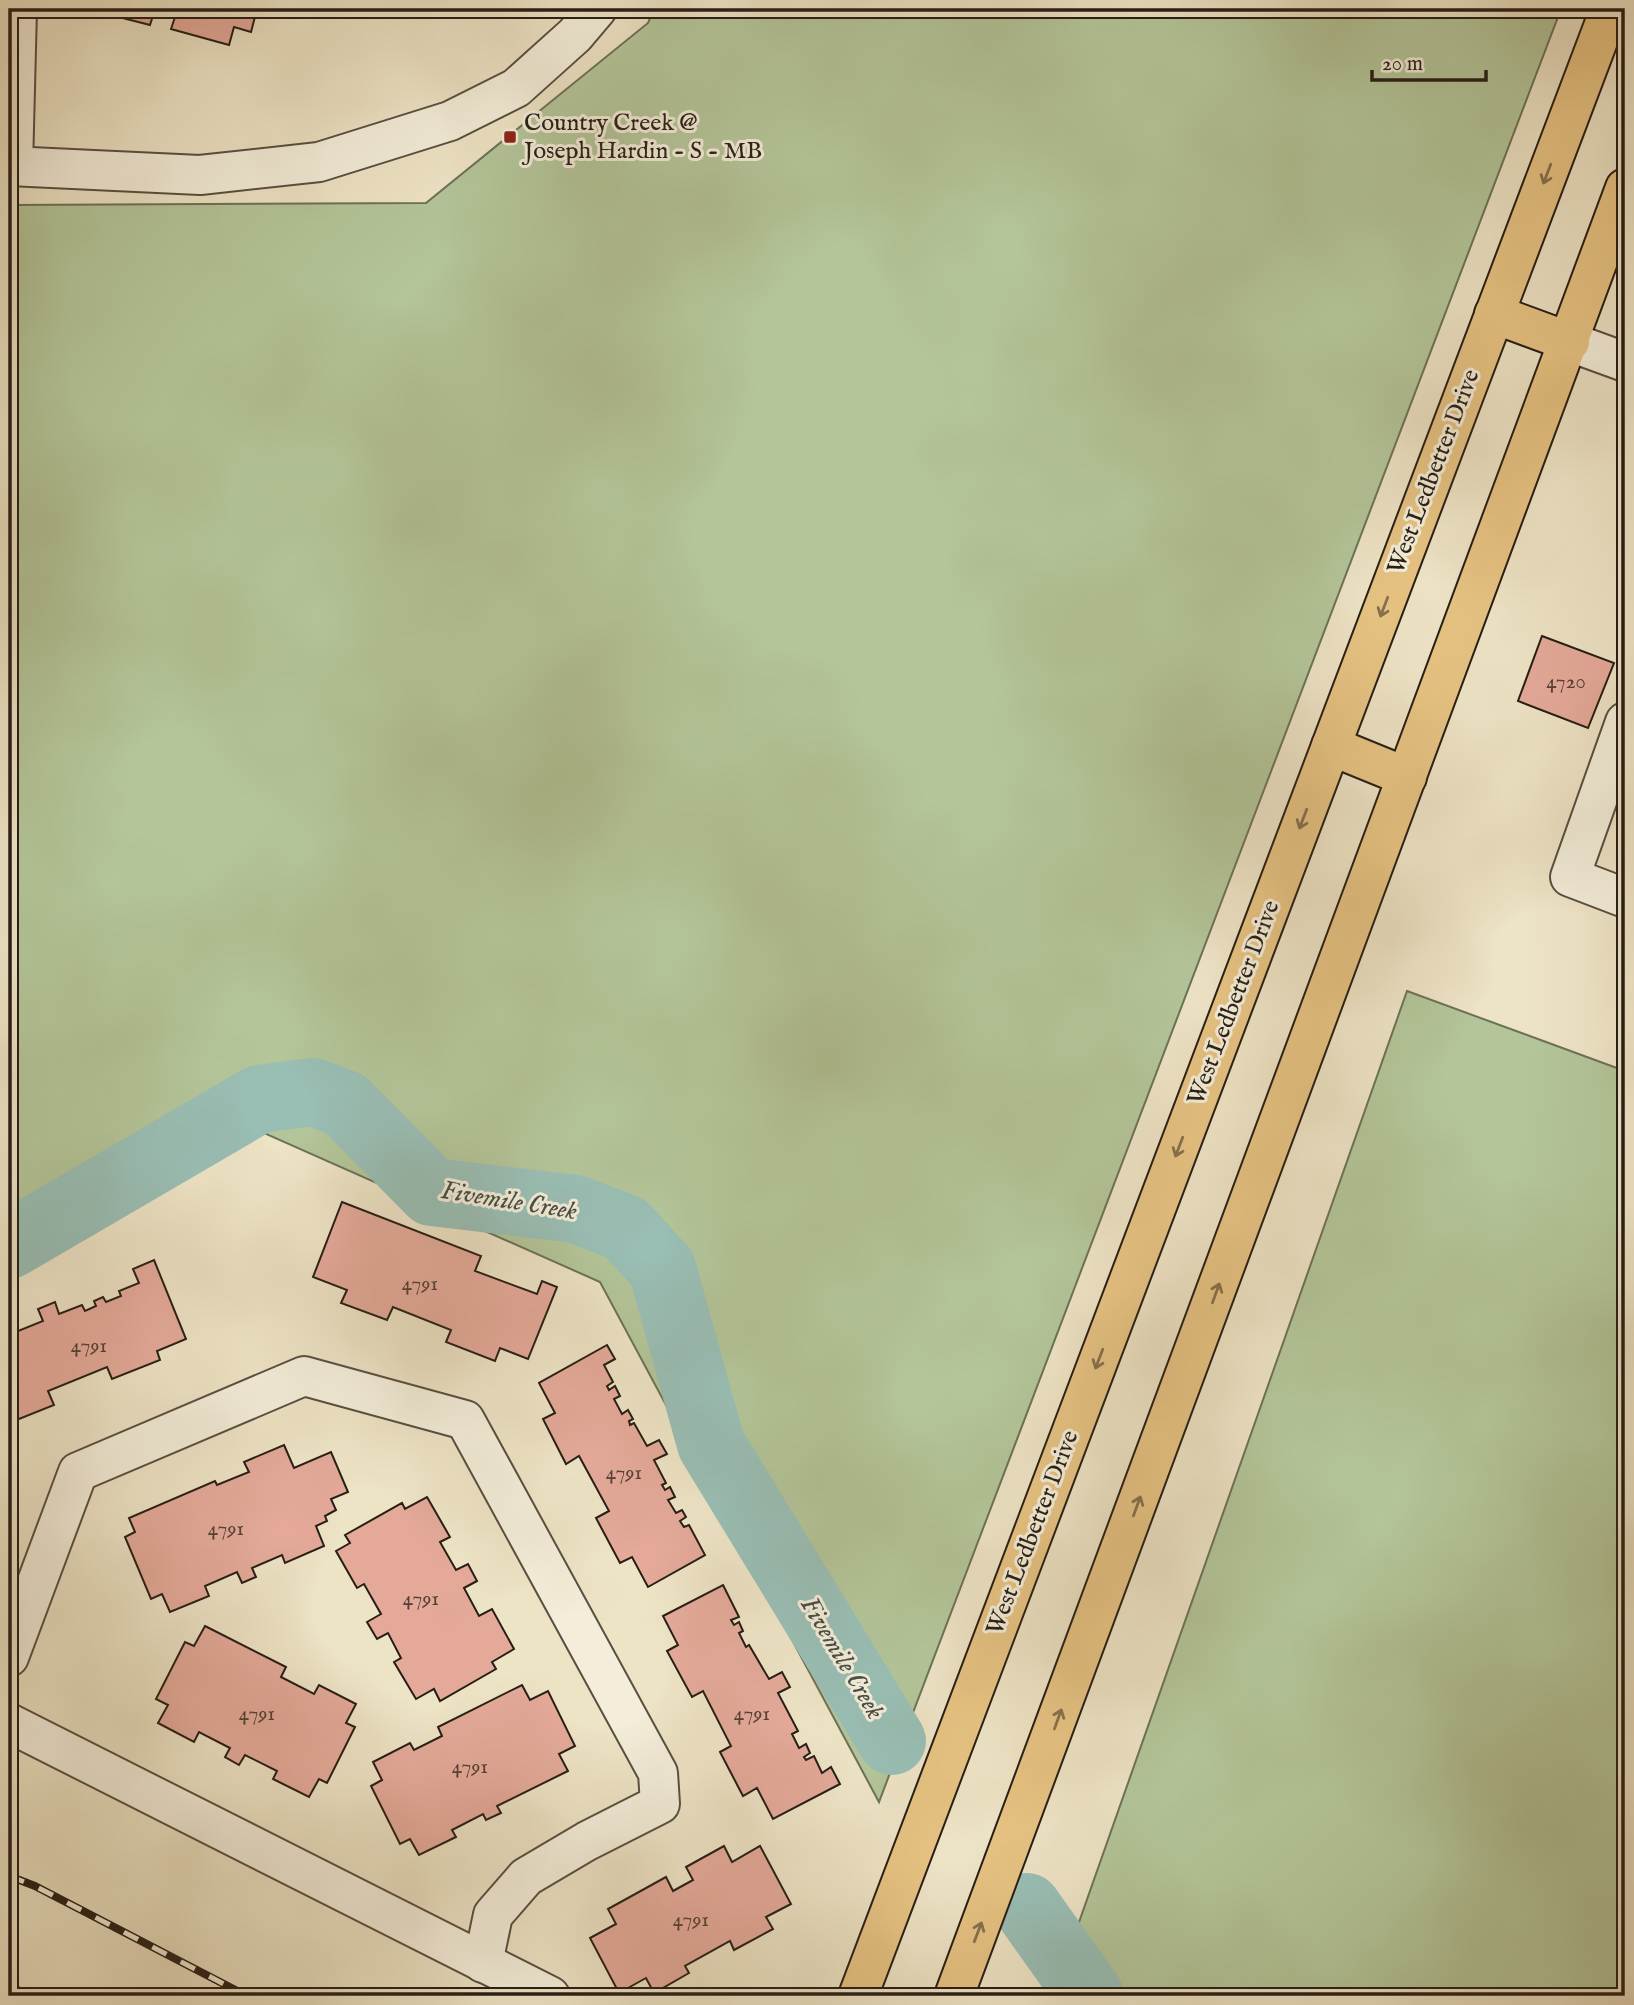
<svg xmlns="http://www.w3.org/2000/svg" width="1634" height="2005" font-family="'IM FELL English',serif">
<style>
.green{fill:#b3c599;stroke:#6c7257;stroke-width:2}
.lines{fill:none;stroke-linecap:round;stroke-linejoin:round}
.river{stroke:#99beb4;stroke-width:68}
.building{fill:#e4a999;stroke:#261e15;stroke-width:2}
.minor-casing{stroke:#584f41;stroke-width:42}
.major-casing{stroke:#261e15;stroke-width:42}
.minor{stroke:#f3edd9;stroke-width:38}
.major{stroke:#e6c282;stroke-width:38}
.rail-casing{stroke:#261e15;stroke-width:8}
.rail{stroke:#f3edd9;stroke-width:5;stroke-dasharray:16;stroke-linecap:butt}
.oneway{stroke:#86704c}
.poi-dot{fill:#8f2418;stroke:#f3edd9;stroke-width:2.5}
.labels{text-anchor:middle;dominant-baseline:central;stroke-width:6;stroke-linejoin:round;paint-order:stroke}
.number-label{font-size:21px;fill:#564136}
.poi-label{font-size:24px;fill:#261e15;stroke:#f3edd9;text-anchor:start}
.street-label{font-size:24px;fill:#261e15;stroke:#f3edd9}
.water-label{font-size:26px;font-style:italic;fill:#484e45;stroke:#f3edd9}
</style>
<rect width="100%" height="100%" fill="#ede3c5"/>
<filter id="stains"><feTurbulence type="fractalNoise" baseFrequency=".00286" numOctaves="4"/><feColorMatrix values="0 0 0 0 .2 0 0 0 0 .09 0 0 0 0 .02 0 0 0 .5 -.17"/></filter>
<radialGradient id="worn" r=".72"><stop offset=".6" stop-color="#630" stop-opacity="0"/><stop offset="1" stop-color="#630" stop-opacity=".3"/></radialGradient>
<!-- green -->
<g class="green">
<polygon points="654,9 1561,9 879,1802 600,1282 262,1132 9,1265 9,205 426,203 648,23"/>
<polygon points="1407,991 1625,1071 1625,1996 1053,1996"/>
<polygon points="9,1983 39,1996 9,1996"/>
</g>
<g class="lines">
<!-- river -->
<g class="river">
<polyline points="9,1245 259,1099 313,1092 345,1104 432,1192 575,1209 625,1228 662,1268 711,1444 892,1741"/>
<polyline points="1027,1907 1090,1996"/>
</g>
</g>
<!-- building -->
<g class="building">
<polygon points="95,9 155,9 150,25 95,11"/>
<polygon points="168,9 257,9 251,32 234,27 229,45 171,29 177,11"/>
<polygon points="1542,636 1614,663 1588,728 1518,701"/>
<polygon points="342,1202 481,1256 475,1271 537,1294 542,1281 557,1287 528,1359 500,1348 495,1361 446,1342 451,1330 393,1307 387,1320 341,1303 347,1290 313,1277"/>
<polygon points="154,1260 186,1339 157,1351 160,1360 112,1379 107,1367 48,1391 54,1405 9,1423 9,1341 15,1338 13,1333 43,1321 38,1309 55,1302 59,1314 82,1305 85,1311 96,1306 94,1301 103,1297 106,1302 121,1296 119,1291 139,1283 133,1269"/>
<polygon points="607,1345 615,1359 604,1365 613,1382 607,1386 609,1390 615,1386 620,1396 614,1399 622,1414 628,1410 633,1419 629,1421 630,1425 634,1423 647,1446 659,1440 667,1454 654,1460 666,1483 662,1485 665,1490 670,1487 675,1497 668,1500 676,1513 682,1510 686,1517 680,1521 684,1527 689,1525 705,1555 648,1587 632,1557 620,1563 596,1518 609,1511 579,1456 566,1464 543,1419 555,1413 539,1383"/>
<polygon points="284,1445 294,1468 331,1452 348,1492 331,1499 336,1510 325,1516 327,1521 316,1526 324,1546 285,1563 282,1555 252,1568 256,1577 242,1583 237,1572 205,1586 209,1596 170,1612 162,1594 151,1599 125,1537 135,1532 129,1518 215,1481 217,1485 249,1472 244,1462"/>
<polygon points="427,1497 450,1537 440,1542 456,1570 468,1564 477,1581 464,1588 479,1616 492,1609 514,1649 492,1662 496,1669 440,1701 434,1689 416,1699 394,1662 401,1658 388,1633 377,1639 367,1622 381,1614 364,1584 357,1588 336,1551 350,1543 345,1535 402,1503 405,1509"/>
<polygon points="723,1585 739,1617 731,1620 734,1625 739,1622 743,1631 739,1633 746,1647 749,1645 769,1679 782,1672 790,1687 778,1693 798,1731 792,1734 799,1748 806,1744 810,1753 804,1757 806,1760 814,1756 822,1773 831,1767 840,1784 773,1819 757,1788 743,1796 720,1752 731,1746 703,1691 692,1697 667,1651 678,1645 663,1616"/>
<polygon points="205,1626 286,1667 281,1677 314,1694 319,1685 356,1704 346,1723 355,1727 327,1783 319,1779 309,1797 273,1779 277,1771 245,1755 239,1765 225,1757 230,1748 199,1732 194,1742 158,1723 168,1705 156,1699 185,1642 194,1646"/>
<polygon points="522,1685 530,1700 548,1691 575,1746 559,1754 568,1771 497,1806 501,1813 486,1820 483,1814 452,1830 456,1837 419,1855 410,1839 400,1844 371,1786 382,1780 373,1762 410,1743 414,1750 442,1736 438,1727"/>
<polygon points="724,1846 732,1862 760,1846 791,1904 766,1917 773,1929 734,1950 730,1941 685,1966 689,1973 654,1993 646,1978 619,1993 590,1938 616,1924 608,1909 666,1877 673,1891 693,1880 686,1867"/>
</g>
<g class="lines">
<!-- minor casing -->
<g class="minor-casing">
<g id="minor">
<polyline points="9,166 200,175 319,162 450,121 516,88 575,35 597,9"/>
<polyline points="13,167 17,9"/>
<polyline points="1570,342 1625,362"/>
<polyline points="1625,722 1570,877 1625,898"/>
<polyline points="9,1657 78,1472 304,1376 465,1420 658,1773 660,1804 587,1841 526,1877 493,1915 483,1963"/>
<polyline points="9,1723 550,1996"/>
</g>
</g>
<!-- major casing -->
<g class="major-casing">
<g id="major">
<polyline points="1494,314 1570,342"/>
<polyline points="1331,746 1407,777"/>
<polyline points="858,1996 1610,9"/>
<polyline points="954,1996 1625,188"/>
</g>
</g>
<!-- minor -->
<use href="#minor" class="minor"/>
<!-- major -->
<use href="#major" class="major"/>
<!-- rail casing -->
<g class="rail-casing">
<polyline id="rail" points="9,1876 35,1886 247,1996"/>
</g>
<!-- rail -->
<use href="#rail" class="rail"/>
</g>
<!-- one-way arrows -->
<defs><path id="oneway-shaft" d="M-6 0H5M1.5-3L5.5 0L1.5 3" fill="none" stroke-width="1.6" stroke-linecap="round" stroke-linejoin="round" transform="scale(1.75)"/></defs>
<g class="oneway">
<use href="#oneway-shaft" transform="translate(1547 174) rotate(111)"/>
<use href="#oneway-shaft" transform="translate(1384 607) rotate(111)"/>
<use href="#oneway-shaft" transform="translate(1303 819) rotate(111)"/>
<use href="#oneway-shaft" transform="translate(1179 1147) rotate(111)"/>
<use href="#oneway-shaft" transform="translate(1216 1293) rotate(-70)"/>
<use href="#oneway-shaft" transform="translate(1099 1359) rotate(111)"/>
<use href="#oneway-shaft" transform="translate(1137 1506) rotate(-70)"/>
<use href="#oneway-shaft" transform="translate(1058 1719) rotate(-70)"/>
<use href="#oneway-shaft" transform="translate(978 1932) rotate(-69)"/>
</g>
<!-- markers -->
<rect class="poi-dot" x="503" y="130" width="14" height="14" rx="3.5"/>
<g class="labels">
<!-- number labels -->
<g class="number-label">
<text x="1566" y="682">4720</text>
<text x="420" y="1284">4791</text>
<text x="89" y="1346">4791</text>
<text x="624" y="1473">4791</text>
<text x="226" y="1529">4791</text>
<text x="421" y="1599">4791</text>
<text x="257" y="1714">4791</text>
<text x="752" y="1714">4791</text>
<text x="470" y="1767">4791</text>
<text x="691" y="1920">4791</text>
</g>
<!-- poi labels -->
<g class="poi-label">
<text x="524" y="123">Country Creek @<tspan x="524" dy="28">Joseph Hardin - S - MB</tspan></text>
</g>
<!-- street labels -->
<g class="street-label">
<text transform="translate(1434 472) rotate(-69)">West Ledbetter Drive</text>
<text transform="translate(1234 1003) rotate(-69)">West Ledbetter Drive</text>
<text transform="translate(1033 1533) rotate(-69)">West Ledbetter Drive</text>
</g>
<!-- water labels -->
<g class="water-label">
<text transform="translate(509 1201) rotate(9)">Fivemile Creek</text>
<text transform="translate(842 1658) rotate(59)">Fivemile Creek</text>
</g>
</g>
<!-- margin -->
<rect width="1634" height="2005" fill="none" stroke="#ede3c5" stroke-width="35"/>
<rect x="10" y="10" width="1613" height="1984" fill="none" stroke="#261e15" stroke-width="3.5"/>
<rect x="18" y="18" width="1599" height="1970" fill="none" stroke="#261e15" stroke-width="2"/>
<!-- scale -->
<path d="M1372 70v10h114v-10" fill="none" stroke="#261e15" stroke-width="3.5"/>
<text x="1382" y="70" font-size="21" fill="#261e15" stroke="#f3edd9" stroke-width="5" paint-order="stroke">20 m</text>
<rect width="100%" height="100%" filter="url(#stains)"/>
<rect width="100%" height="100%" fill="url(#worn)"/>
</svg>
